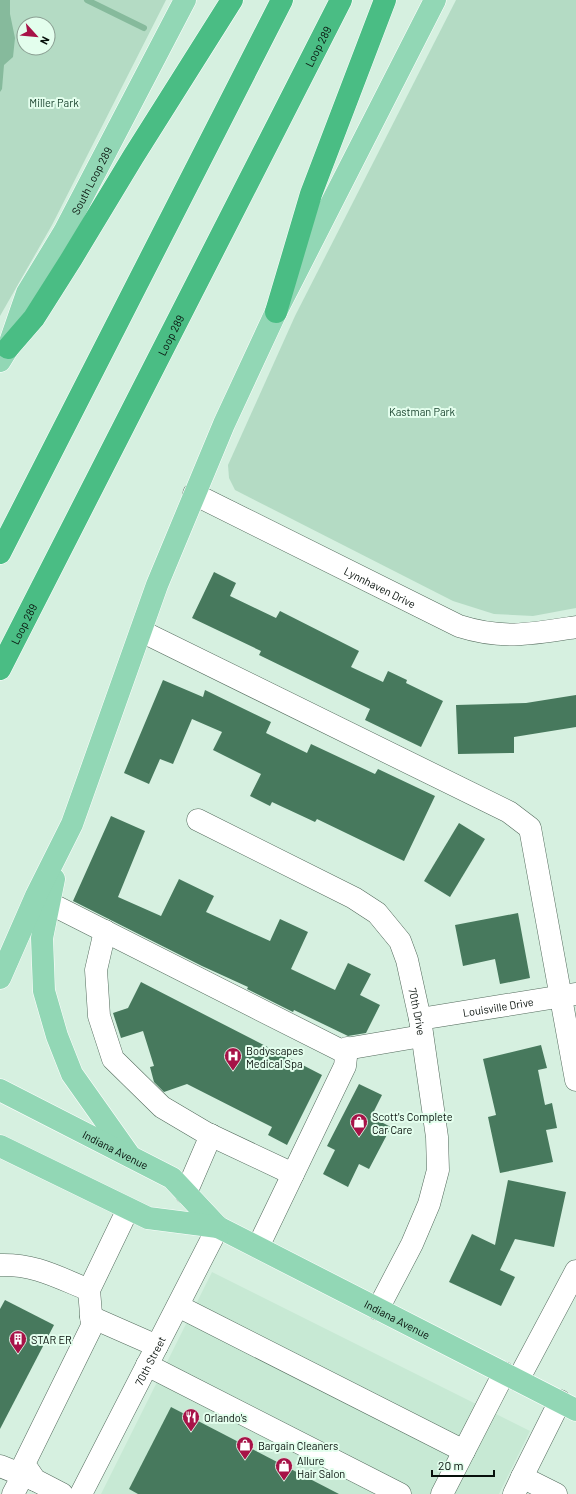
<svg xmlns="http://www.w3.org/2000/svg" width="576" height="1494" font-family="Barlow,sans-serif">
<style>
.built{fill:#c7e9d4}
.green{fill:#b4dbc4;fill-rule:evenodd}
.water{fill:#86ba9c}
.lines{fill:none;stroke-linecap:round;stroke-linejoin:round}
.stream{stroke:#86ba9c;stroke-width:6}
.building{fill:#47795d}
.minor-casing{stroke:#546b5d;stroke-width:23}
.major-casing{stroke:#fff;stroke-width:23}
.highway-casing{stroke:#fff;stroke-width:23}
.minor{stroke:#fff;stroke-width:22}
.major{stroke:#92d7b5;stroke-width:22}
.highway{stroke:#4abd84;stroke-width:22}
.labels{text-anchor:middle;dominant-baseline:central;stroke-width:4;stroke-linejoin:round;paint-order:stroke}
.street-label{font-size:11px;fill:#07100b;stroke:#e3feed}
.park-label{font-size:11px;fill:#143e29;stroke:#e3feed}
.poi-label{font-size:11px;fill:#07100b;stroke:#e3feed;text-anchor:start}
</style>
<rect width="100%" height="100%" fill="#d6f0e0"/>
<!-- built -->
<polygon class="built" points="212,1272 530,1431 499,1494 101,1494"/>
<!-- green -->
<g class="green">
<path d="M0 0H166L52 225 0 316ZM24 24H48V48H24Z"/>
<polygon points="456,0 576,0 576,608 533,616 494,614 453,601 235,490 229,478 228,465 295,316"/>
</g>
<!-- water -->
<polygon class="water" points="0,0 10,0 10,14 15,38 13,57 4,65 2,89 0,92"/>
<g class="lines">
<!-- stream -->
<polyline class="stream" points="87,0 144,28"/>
</g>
<!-- building -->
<g class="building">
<polygon points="214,572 236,583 230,596 276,618 280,611 359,651 351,667 383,682 388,671 407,680 406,683 443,701 421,747 365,720 370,709 259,655 261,651 192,618"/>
<polygon points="163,680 203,697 205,690 271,722 266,733 307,753 311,744 375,774 378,769 435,796 404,861 317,819 315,822 272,802 270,806 250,796 261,774 213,750 222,732 192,719 173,764 160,759 149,784 124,773"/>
<polygon points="576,695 576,727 514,737 514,753 458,754 456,705 526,703"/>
<polygon points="111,816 145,831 118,897 161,916 179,879 214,896 206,912 270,941 280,919 308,932 291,969 335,990 348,963 371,974 360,995 380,1005 366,1033 348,1036 294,1010 293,1012 247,989 248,987 202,966 73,901"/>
<polygon points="459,823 485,839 450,897 424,881"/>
<polygon points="518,913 530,978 500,984 495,959 463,966 455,925"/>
<polygon points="141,982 322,1075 287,1145 268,1135 272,1127 187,1084 164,1092 154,1082 150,1067 154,1066 143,1031 121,1038 113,1013 128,1008"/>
<polygon points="541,1045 547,1068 538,1070 545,1105 552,1103 557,1128 546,1130 553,1162 500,1173 488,1117 496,1115 483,1059"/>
<polygon points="359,1084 382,1095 371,1117 391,1127 369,1169 359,1164 348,1187 323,1174 335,1150 327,1146"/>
<polygon points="508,1180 566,1192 554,1247 515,1239 500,1270 515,1277 501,1306 449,1282 472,1234 495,1245"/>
<polygon points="5,1300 54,1325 0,1429 0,1309"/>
<polygon points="171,1407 339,1494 138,1494 129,1489"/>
</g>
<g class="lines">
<!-- minor casing -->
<g class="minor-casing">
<g id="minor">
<path id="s1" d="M194 494 459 626C503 640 532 634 576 627"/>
<polyline points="141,631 509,812 530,828 576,1080"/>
<path id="s2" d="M198 820 354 898 377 913 400 941 407 960 420 1019 437 1137 438 1170 429 1204 412 1244 378 1309"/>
<polyline points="49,903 340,1050 422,1036"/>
<polyline points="105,931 96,970 99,1016 113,1059 162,1107 206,1133 293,1174"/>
<path id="s3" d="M420 1019 575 994"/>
<polyline points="186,1193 211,1135"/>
<polyline points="258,1247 345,1066 347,1048"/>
<path d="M0 1265C35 1264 57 1277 89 1290"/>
<polyline points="178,1306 464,1451"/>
<polyline points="91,1317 157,1346"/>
<polyline points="147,1365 400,1494"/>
<polyline points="518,1380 576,1271"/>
<polyline points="0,1466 35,1480"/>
<polyline points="13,1494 23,1475"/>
<polyline points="62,1494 35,1480 24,1464 92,1326 89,1290 128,1209"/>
<path id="s4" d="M81 1494 218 1227"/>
<polyline points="442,1494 504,1373"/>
<polyline points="514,1494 522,1477"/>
<polyline points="556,1494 522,1477 560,1401"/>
</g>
</g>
<!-- major casing -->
<g class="major-casing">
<g id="major">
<path id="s5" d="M0 361 8 348 27 293 64 232 185 0"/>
<polyline points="54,879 42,938 44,991 57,1036 72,1074 130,1156"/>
<polyline points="0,978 36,896 72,824 157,585 224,424 276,312 435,0"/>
<path id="s6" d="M0 1090 172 1178 218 1227 576 1410"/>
<polyline points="0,1146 148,1218 218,1227"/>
</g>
</g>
<!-- highway casing -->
<g class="highway-casing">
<g id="highway">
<polyline points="276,312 311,194 385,0"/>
<polyline points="8,348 34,318 72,258 133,157 232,0"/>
<polyline points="0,553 282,0"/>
<path id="s7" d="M0 669 341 0"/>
</g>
</g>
<!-- minor -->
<use href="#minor" class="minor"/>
<!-- major -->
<use href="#major" class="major"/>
<!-- highway -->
<use href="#highway" class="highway"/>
</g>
<!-- icons -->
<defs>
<g id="hospital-pin" transform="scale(0.9)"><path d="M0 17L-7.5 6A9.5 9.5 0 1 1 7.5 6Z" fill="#a71247" stroke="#e3feed"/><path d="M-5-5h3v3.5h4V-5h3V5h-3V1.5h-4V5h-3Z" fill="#fff"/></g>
<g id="shop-pin" transform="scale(0.9)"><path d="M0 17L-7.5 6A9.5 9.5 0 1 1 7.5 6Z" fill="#a71247" stroke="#e3feed"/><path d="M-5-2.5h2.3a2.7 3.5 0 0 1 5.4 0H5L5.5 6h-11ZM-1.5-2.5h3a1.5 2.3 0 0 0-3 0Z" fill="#fff"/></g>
<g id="building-pin" transform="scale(0.9)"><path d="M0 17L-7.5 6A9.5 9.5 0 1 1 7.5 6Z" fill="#a71247" stroke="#e3feed"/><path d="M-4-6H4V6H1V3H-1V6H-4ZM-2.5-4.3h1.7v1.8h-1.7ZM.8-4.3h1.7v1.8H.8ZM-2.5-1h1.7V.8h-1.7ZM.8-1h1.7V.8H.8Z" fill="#fff"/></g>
<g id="restaurant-pin" transform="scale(0.9)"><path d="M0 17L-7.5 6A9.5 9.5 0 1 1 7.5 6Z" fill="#a71247" stroke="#e3feed"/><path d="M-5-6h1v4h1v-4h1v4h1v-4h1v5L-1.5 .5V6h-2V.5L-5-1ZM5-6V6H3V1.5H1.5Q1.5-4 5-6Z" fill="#fff"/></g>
</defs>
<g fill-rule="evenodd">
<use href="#hospital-pin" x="233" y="1056"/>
<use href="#shop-pin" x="359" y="1122"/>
<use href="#building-pin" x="18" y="1339"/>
<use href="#restaurant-pin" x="191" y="1417"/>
<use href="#shop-pin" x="245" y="1445"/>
<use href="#shop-pin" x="284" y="1466"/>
</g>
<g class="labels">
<!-- street labels -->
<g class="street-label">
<text stroke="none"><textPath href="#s7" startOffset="699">Loop 289</textPath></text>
<text stroke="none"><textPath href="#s5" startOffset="203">South Loop 289</textPath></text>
<text stroke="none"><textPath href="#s7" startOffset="375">Loop 289</textPath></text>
<text stroke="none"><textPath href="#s1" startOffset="208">Lynnhaven Drive</textPath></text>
<text stroke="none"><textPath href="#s7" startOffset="51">Loop 289</textPath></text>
<text stroke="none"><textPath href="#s3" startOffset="79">Louisville Drive</textPath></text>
<text stroke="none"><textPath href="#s2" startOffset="311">70th Drive</textPath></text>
<text stroke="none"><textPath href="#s6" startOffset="130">Indiana Avenue</textPath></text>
<text stroke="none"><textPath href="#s6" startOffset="462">Indiana Avenue</textPath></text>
<text stroke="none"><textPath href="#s4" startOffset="150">70th Street</textPath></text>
</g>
<!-- park labels -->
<g class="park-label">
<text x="54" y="102">Miller Park</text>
<text x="422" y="411">Kastman Park</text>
</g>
<!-- poi labels -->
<g class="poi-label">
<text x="246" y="1050">Bodyscapes<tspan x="246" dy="13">Medical Spa</tspan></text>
<text x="372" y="1116">Scott's Complete<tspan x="372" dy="13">Car Care</tspan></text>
<text x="31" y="1339">STAR ER</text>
<text x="204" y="1417">Orlando's</text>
<text x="258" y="1445">Bargain Cleaners</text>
<text x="297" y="1460">Allure<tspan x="297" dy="13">Hair Salon</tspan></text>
</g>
</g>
<!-- north arrow -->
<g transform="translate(36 36) rotate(117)"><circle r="19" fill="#e3feed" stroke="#8b9f93"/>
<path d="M0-3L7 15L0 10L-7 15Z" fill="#a71247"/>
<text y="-6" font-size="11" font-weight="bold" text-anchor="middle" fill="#07100b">N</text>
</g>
<!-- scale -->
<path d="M432 1470v6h62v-6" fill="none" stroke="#07100b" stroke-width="2"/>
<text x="438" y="1470" font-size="12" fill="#07100b" stroke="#e3feed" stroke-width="3" paint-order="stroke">20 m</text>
</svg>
